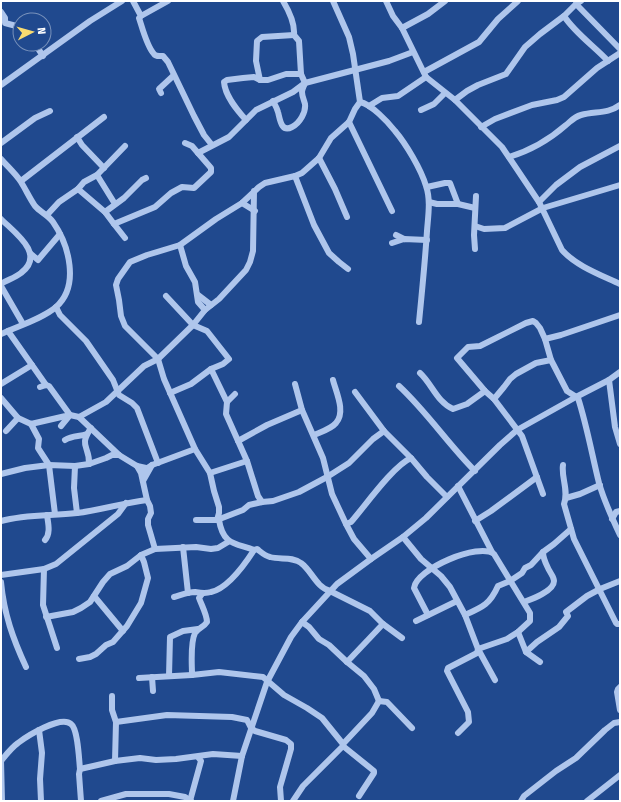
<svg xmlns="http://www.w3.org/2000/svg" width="621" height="802" font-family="'Fira Sans Condensed',sans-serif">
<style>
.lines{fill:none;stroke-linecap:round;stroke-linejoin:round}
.minor{stroke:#afc6ec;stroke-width:6}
</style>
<rect width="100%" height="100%" fill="#20498e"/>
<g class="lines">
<!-- minor -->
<g class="minor">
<path d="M133 1 141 16 139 18C142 27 147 47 154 54 156 57 159 56 163 56L168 62 194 116 204 135 212 145"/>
<path d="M333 1 349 37 353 54 360 102 355 109 349 122 331 138 319 158 302 173 295 176 265 183 259 187 242 203 216 219 180 245 147 255 130 262 118 279 116 285 119 300 121 316 125 326 158 359 164 379 195 449 210 473 214 491 219 507V513L217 520H219C223 545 235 543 254 550L257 549C261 552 265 556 270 557 280 560 292 556 301 563 312 571 316 587 330 591L370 611 383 624 402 638"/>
<path d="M386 1 393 16 402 28 426 77 455 100 502 147 539 202 562 250C576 266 601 275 620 284"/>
<polyline points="576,4 620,49"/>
<polyline points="1,12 5,18 5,23 20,27"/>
<polyline points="141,16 168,1"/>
<path d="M564 16C575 33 594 46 608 61"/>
<polyline points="402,28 428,14 445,1"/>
<polyline points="35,44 43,56"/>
<polyline points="424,72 479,42 498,19 518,1"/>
<polyline points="260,80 256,61 257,41 262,37 294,35"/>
<polyline points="1,85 90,21 122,1"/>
<polyline points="161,93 159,89 173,76"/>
<polyline points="455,100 467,91 478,85 506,74 525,47 540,34 564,16 576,4 581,1"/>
<path d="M273 101C275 105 277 108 278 112 280 119 281 133 292 127 300 123 306 112 305 104 304 100 302 96 302 92 302 89 304 86 305 83L301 74 299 41 294 35C295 23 289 11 283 1"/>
<path d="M360 102C371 104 388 122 395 131 406 144 421 169 426 186 431 200 428 217 427 231 425 262 422 292 419 322"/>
<polyline points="369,106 382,98 398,96 426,77"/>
<polyline points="421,110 434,104 445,93"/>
<path d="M246 120C237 110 225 96 224 82L227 80 243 78 254 77 260 80H268L286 74H301"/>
<polyline points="349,122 392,211"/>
<polyline points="481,127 495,119 532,105 557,100 564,97 597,68 620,53"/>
<polyline points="77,137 82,145 104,168"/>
<polyline points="1,143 35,118 50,111"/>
<polyline points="185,143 192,146 198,153"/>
<path d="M509 157C529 151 550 139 566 125 571 121 574 117 581 115 595 111 608 114 620 105"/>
<polyline points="319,158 335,189 347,217"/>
<path d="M1 159C8 167 16 174 21 182 26 190 30 199 35 206 40 212 48 215 53 222 69 245 80 286 56 307 42 319 18 326 1 334"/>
<polyline points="97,175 115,204"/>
<polyline points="295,176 314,225 329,253 339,262 348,269"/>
<polyline points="21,181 104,117"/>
<polyline points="427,187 445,183 450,183 458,204"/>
<polyline points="78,189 105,212 114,224"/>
<polyline points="429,202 437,204 458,204 475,208"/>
<polyline points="539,202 556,185 580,167 620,146"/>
<polyline points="242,203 255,211"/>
<polyline points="105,212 124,198 142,180 146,178"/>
<polyline points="47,215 59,202 78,189 84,182 97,175 125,146"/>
<path d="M1 219C15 233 46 254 21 273 15 278 7 280 1 284"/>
<polyline points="475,226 484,229 505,228 543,208 620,185"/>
<polyline points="396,235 404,239"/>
<polyline points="125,238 114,224 155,207 171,193 182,187 194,188 211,172 211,168 198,153 229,137 256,110 293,92 305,83 389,61 413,52"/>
<polyline points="392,243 404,239 427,240"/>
<polyline points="180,245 186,266 195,282 198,302 205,310"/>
<polyline points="475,249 474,235 476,196"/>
<polyline points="31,254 38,260 60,234"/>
<polyline points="1,286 23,324"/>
<polyline points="198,295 211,305"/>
<polyline points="166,296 193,325 207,331 229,359 223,364 211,369 191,384 170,393"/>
<polyline points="56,307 60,315 86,341 113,380 119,395 132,403 137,408 158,463"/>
<polyline points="8,331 46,385"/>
<polyline points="545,339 561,335 620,315"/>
<polyline points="211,369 227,402"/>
<path d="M420 373C432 384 437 402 453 409L467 404 485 391"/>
<polyline points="609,380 615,427 620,444"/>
<polyline points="1,384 32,365"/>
<polyline points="295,384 302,410 323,458 332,494 346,524 354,539 371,559"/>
<path d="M399 386C427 412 448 444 475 471"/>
<polyline points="355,392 384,431 411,458 427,477 447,497"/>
<polyline points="235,394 227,402 226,414 247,461 258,496 262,502"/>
<polyline points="1,398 18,418 31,424 70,415 49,386 46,385 40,387"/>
<polyline points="494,399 504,387 510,379 516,374 536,363 551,360"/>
<polyline points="79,417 106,402 144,366 158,359 193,325 205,310 219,299 246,270 250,262 253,251 254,191"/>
<polyline points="31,424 39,439 38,448 49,465 55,514"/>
<polyline points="61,426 70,415 79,417 119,455 137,466 146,468"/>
<polyline points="6,431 18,418"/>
<path d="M314 435C321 432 331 429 336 423 346 412 336 392 333 380"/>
<path d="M65 440C73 435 79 437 87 434"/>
<polyline points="238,441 267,425 302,410"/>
<path d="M89 464C90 446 78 447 91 428"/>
<path d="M563 465C561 478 569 490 564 504L574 539 616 623 617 624H620"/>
<polyline points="75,466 74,488 77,513"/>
<polyline points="137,466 141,473 147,500 150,506 151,513 148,519 148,525 155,549"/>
<polyline points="143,471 152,465 195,449"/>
<polyline points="210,473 247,461"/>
<polyline points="1,474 25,468 49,465 75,466 89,464 106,458 112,455 119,455"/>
<polyline points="143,481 152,465"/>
<polyline points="458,486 492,552"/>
<path d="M543 494 522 436 494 399 485 391 457 358 468 347 480 346 526 323 533 321 536 323 540 328 545 339 551 360 567 391 578 398C587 426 592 455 599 483 604 501 612 518 620 535"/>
<polyline points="566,498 580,494 600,485"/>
<polyline points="612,519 616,512 620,511"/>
<polyline points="196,520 217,520 243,510 249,505 262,502 273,501 299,492 327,477 349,463 373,439 384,431"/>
<path d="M1 521C26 514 51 516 77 513 100 510 123 503 147 500"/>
<polyline points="475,521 491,511 537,477"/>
<path d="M346 524 351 522C365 506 393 466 411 458"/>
<polyline points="403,537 421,559 441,576 450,587 465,615 478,649 495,680"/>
<path d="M45 540C51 533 48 523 47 515"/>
<polyline points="183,547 188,593"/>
<polyline points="44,569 43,605 57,648"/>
<polyline points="1,575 44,569 56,564 118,514 126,503"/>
<path d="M1 582C4 614 13 639 26 667"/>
<path d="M202 594 199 598C202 606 207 615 207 622 204 627 198 628 195 633 190 643 192 664 192 675L219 672 263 677 284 695 307 708 322 718 343 744"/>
<polyline points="94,596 123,631"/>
<path d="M174 597C181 595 188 592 195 592 201 593 205 594 211 592 228 588 245 564 254 550"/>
<path d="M524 602C532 599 554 591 554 581 554 577 551 574 549 570 546 564 543 559 543 552"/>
<path d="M428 615 414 588C416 569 479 542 494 554L530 613V621L518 632 507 639 478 649 477 653 448 668 447 671 468 712 469 722 458 733"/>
<path d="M465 615C483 607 490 604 498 586L510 581 522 573 525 568 531 565 543 552 554 544 571 529"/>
<polyline points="46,617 73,612 81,608 90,602 103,582 110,574 127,566 141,555 155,549 196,547 211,549 218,548 228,542"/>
<polyline points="416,621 457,601"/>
<polyline points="302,622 309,627 319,639 329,645 347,662 364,676 374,689 379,701"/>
<polyline points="518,632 526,652 540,662"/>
<polyline points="526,652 537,642 559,627 568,616 566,612 587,596 600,589 620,581"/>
<polyline points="79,659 90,657 96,654 106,645 113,642 127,626 141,603 148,578 144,562 141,555"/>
<polyline points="347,662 383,624"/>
<polyline points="169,676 170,637 183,631 198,629"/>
<polyline points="152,677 153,691"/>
<polyline points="139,678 192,675"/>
<polyline points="620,687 618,689 617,692 620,710"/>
<polyline points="112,696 112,710 116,722 115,761"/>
<polyline points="379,701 387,702 412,728"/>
<polyline points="116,722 167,715 232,717 247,720 251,728 255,731 286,740 291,744 291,749 280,787 281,801"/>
<polyline points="39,730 42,753 40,779 41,801"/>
<polyline points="343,746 374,771 374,773 359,796"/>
<path d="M1 761C6 755 11 748 18 743 27 736 61 715 71 724 78 729 79 760 80 769L79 774 81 801"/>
<polyline points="1,761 2,801"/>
<polyline points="80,769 115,761 140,758 156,760 176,759 213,754 242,756"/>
<polyline points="101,801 126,794 169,794 185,797 191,801"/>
<polyline points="190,801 201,761 198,757"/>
<polyline points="233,801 242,756 267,682 291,637 302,622 337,584 371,559 403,537 426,518 500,445 517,430 576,397 609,380 620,372"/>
<polyline points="293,801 303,786 343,746 343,744 372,713 379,701"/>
<polyline points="521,801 524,796 556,771 576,758 605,730 614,723 620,722"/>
<polyline points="587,801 620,775"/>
</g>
</g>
<!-- border -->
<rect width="621" height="802" fill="none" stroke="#ffffff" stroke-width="4"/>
<!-- north arrow -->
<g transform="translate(32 32) rotate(84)"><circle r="19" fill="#20498e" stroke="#7992bb"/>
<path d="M0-3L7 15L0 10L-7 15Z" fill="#f9db70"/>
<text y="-6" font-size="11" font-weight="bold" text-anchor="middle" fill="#ffffff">N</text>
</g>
</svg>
